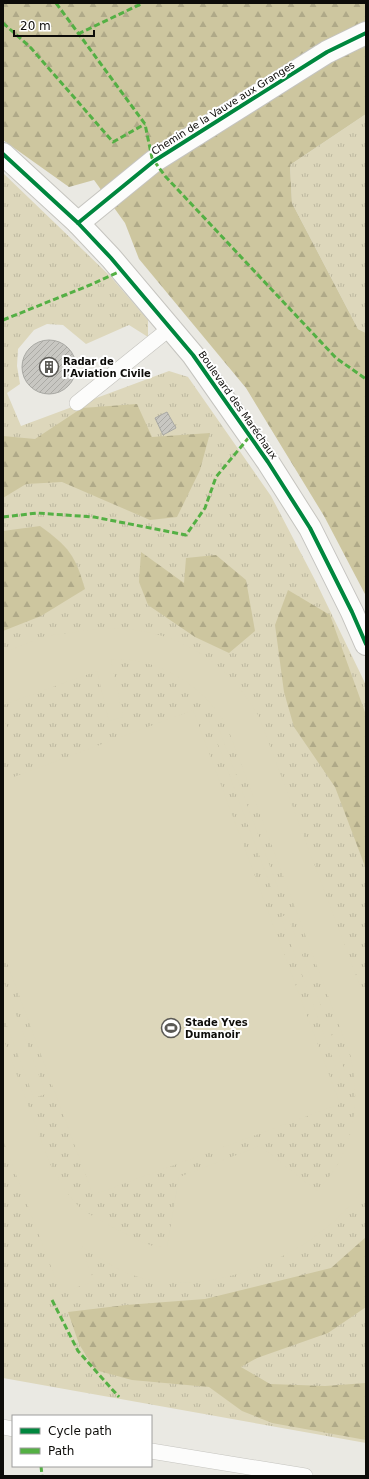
<svg xmlns="http://www.w3.org/2000/svg" width="369" height="1479" font-family="'DejaVu Sans',sans-serif">
<style>
.grass{fill:url(#grass-tufts)}
.forest{fill:url(#forest-firs)}
.park{fill:#ddd7bb}
.building{fill:url(#building-hatch);stroke:#a8a8a3}
.lines{fill:none;stroke-linecap:round;stroke-linejoin:round}
.lane-casing{stroke:#c5c4bf;stroke-width:16}
.street-casing{stroke:#c5c4bf;stroke-width:24}
.lane{stroke:#fcfcfb;stroke-width:15}
.street{stroke:#fcfcfb;stroke-width:22}
.quiet{stroke:#54b044;stroke-width:3;stroke-dasharray:6 3;stroke-linecap:butt}
.cycleway-casing{stroke:#fff;stroke-width:6}
.cycleway{stroke:#00873e;stroke-width:4}
.labels{text-anchor:middle;dominant-baseline:central;stroke-width:4;stroke-linejoin:round;paint-order:stroke}
.street-label{font-size:10px;fill:#0d0c09;stroke:#fff}
.poi-label{font-size:10px;font-weight:bold;fill:#0d0c09;stroke:#fff;text-anchor:start}
</style>
<defs>
<pattern id="grass-tufts" width="24" height="20" patternUnits="userSpaceOnUse"><rect width="24" height="20" fill="#ddd7bb"/><path d="M3 7l-1-3M5 7V3M7 7l1-3M15 17l-1-3M17 17v-4M19 17l1-3" fill="none" stroke="#bcb79f"/></pattern>
<pattern id="forest-firs" width="22" height="20" patternUnits="userSpaceOnUse"><rect width="22" height="20" fill="#cdc69f"/><path d="M5 1l3.5 6h-7zM16 11l3.5 6h-7z" fill="#afa988"/></pattern>
<pattern id="building-hatch" width="6" height="6" patternUnits="userSpaceOnUse"><rect width="6" height="6" fill="#c8c7c2"/><path d="M-1 1l2-2M0 6l6-6M5 7l2-2" fill="none" stroke="#abaaa5"/></pattern>
</defs>
<rect width="100%" height="100%" fill="#eae9e3"/>
<!-- grass -->
<g class="grass">
<polygon points="366,114 366,333 358,329 292,203 290,165"/>
<polygon points="3,173 110,276 148,320 148,337 129,325 86,344 63,325 47,324 34,330 18,349 17,366 20,384 7,393 21,426 169,371 188,377 271,496 316,582 366,685 366,1443 3,1378"/>
</g>
<!-- forest -->
<g class="forest">
<polygon points="3,3 366,3 366,114 290,165 292,203 358,329 366,333 366,596 324,516 246,388 139,259 125,223 94,180 69,187 3,140"/>
<polygon points="137,404 152,437 210,433 200,470 177,517 150,520 62,482 26,484 3,498 3,436 35,439 82,408"/>
<path d="M40 526C69 547 75 555 85 589L41 616 3 631V531Z"/>
<polygon points="141,552 184,583 186,558 216,555 246,580 255,631 229,653 195,637 148,605 139,582"/>
<polygon points="288,590 330,615 366,715 366,869 335,787 294,727 284,692 275,625"/>
<polygon points="366,1237 366,1307 328,1333 257,1358 241,1367 270,1384 325,1386 366,1383 366,1440 272,1423 242,1411 209,1387 132,1380 95,1370 79,1344 68,1312 126,1305 205,1299 331,1268"/>
</g>
<!-- park -->
<g class="park">
<path d="M106 628C174 628 226 658 259 717L366 1002V1185C323 1250 223 1296 146 1279 122 1274 101 1259 81 1246L94 1281 61 1293 3 1140V1038L50 1164 67 1193 80 1208 99 1220 140 1241 153 1246 167 1247 179 1177 260 1146 317 1191C354 1154 361 1106 351 1057L228 729C208 688 157 655 111 660L123 717 109 721 97 671 3 705V653L45 636Z"/>
<polygon points="193,710 340,1104 93,1195 3,952 3,781"/>
<polygon points="3,718 19,752 3,759"/>
<polygon points="215,718 278,888 272,890 209,720"/>
<polygon points="287,914 349,1082 342,1084 281,917"/>
<polygon points="3,980 46,1094 34,1098 3,1015"/>
</g>
<!-- building -->
<g class="building">
<circle cx="49" cy="367" r="27"/>
<polygon points="167,412 176,428 163,435 155,418"/>
</g>
<g class="lines">
<!-- lane casing -->
<g class="lane-casing">
<g id="lane">
<polyline points="77,403 169,329"/>
<polyline points="3,1427 13,1429"/>
<polyline points="151,1451 305,1476"/>
</g>
</g>
<!-- street casing -->
<g class="street-casing">
<g id="street">
<polyline points="3,154 78,223 111,258 193,355 268,462 310,528 352,612 366,644"/>
<polyline points="78,223 154,161 327,52 366,33"/>
</g>
</g>
<!-- lane -->
<use href="#lane" class="lane"/>
<!-- street -->
<use href="#street" class="street"/>
<!-- quiet -->
<g class="quiet">
<polyline points="56,3 145,124 152,158 165,176 336,358 366,379"/>
<polyline points="3,23 31,48 113,142 145,124"/>
<polyline points="78,34 143,3"/>
<polyline points="3,320 90,285 121,271"/>
<polyline points="3,517 37,513 94,517 186,535 205,508 216,477 250,436"/>
<polyline points="52,1300 78,1351 119,1397"/>
<polyline points="41,1466 42,1476"/>
</g>
<!-- cycleway casing -->
<g class="cycleway-casing">
<g id="cycleway">
<polyline points="3,154 78,223 111,258 193,355 268,462 310,528 352,612 366,644"/>
<polyline points="78,223 154,161 327,52 366,33"/>
</g>
</g>
<!-- cycleway -->
<use href="#cycleway" class="cycleway"/>
</g>
<!-- icons -->
<defs>
<g id="building-ring" transform="scale(1)"><circle r="9.5" fill="#fff" stroke="#5a5955" stroke-width="1.5"/><path d="M-4-6H4V6H1V3H-1V6H-4ZM-2.5-4.3h1.7v1.8h-1.7ZM.8-4.3h1.7v1.8H.8ZM-2.5-1h1.7V.8h-1.7ZM.8-1h1.7V.8H.8Z" fill="#5a5955"/></g>
<g id="stadium-ring" transform="scale(1)"><circle r="9.5" fill="#fff" stroke="#5a5955" stroke-width="1.5"/><path d="M0-5a6.5 5 0 1 0 0 10a6.5 5 0 1 0 0-10ZM-3.5-1.8h7v3.6h-7Z" fill="#5a5955"/></g>
</defs>
<g fill-rule="evenodd">
<use href="#building-ring" x="49" y="367"/>
<use href="#stadium-ring" x="171" y="1028"/>
</g>
<g class="labels">
<!-- street labels -->
<g class="street-label">
<text transform="translate(223 108) rotate(-32)">Chemin de la Vauve aux Granges</text>
<text transform="translate(238 405) rotate(55)">Boulevard des Maréchaux</text>
</g>
<!-- poi labels -->
<g class="poi-label">
<text x="63" y="361">Radar de<tspan x="63" dy="12">l’Aviation Civile</tspan></text>
<text x="185" y="1022">Stade Yves<tspan x="185" dy="12">Dumanoir</tspan></text>
</g>
</g>
<!-- border -->
<rect width="369" height="1479" fill="none" stroke="#0d0c09" stroke-width="8"/>
<!-- legend -->
<rect x="12" y="1415" width="140" height="52" fill="#ffffff" stroke="#9e9e9d"/>
<rect x="20" y="1428" width="20" height="6" fill="#00873e" stroke="#9e9e9d"/>
<text x="48" y="1435" font-size="12" fill="#0d0c09">Cycle path</text>
<rect x="20" y="1448" width="20" height="6" fill="#54b044" stroke="#9e9e9d"/>
<text x="48" y="1455" font-size="12" fill="#0d0c09">Path</text>
<!-- scale -->
<path d="M14 30v6h80v-6" fill="none" stroke="#0d0c09" stroke-width="2"/>
<text x="20" y="30" font-size="12" fill="#0d0c09" stroke="#ffffff" stroke-width="3" paint-order="stroke">20 m</text>
</svg>
